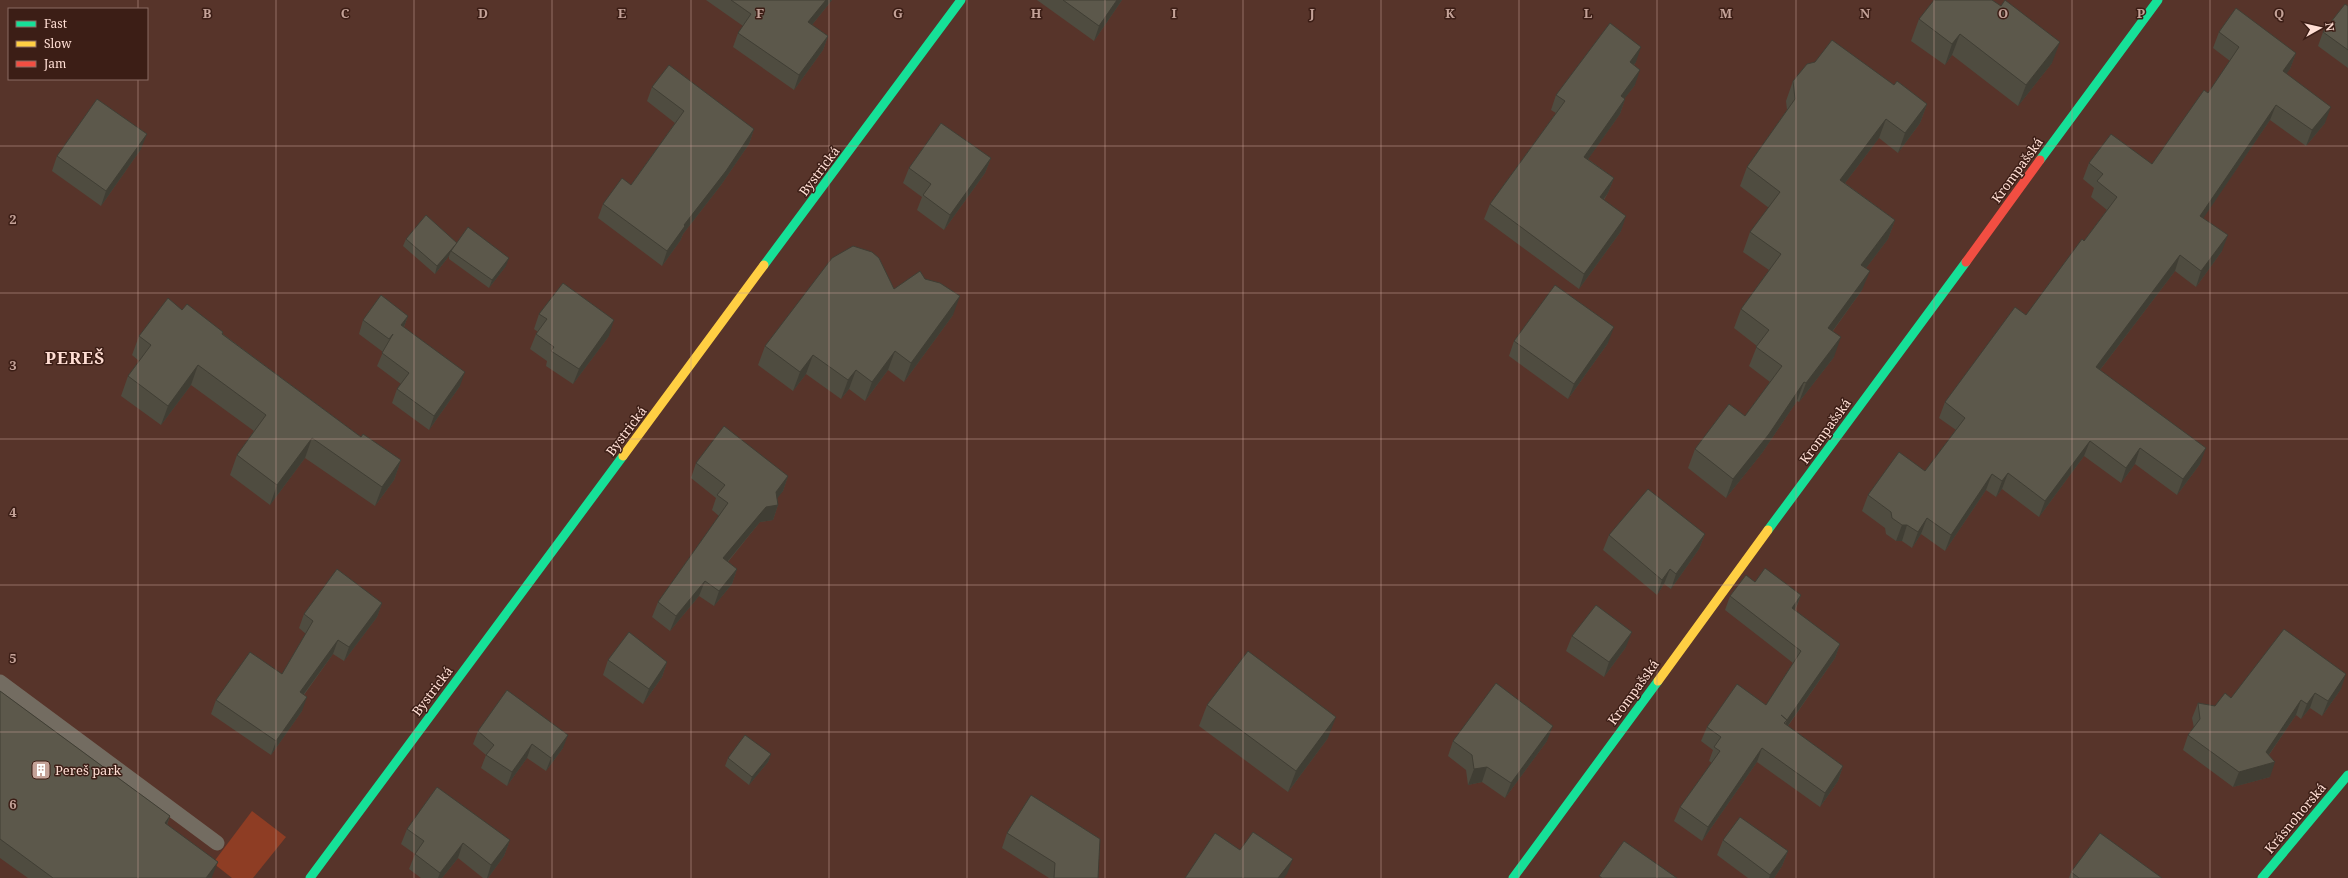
<svg xmlns="http://www.w3.org/2000/svg" width="2348" height="878" font-family="'Noto Serif',serif">
<style>
.green{fill:#8e3d24}
.lines{fill:none;stroke-linecap:round;stroke-linejoin:round}
.lane{stroke:#736c61;stroke-width:15}
.fast{stroke:#16e098;stroke-width:9}
.slow{stroke:#ffcf43;stroke-width:9}
.jam{stroke:#f24e42;stroke-width:9}
.wall{fill:#4f4c40}
.shaded-wall{fill:#403e34}
.building{fill:#5c584b;stroke:#403e34}
.grid{fill:none;stroke:#c4a298;stroke-width:1;stroke-opacity:0.55}
.labels{text-anchor:middle;dominant-baseline:central;stroke-width:3;stroke-linejoin:round;paint-order:stroke}
.street-label{font-size:13px;fill:#ffded4;stroke:#3c1e16}
.poi-label{font-size:13px;fill:#ffded4;stroke:#3c1e16;text-anchor:start}
.district-label{font-size:17px;font-weight:bold;letter-spacing:1px;fill:#ffded4;stroke:#3c1e16}
.grid-label{font-size:13px;text-anchor:middle;font-weight:bold;fill:#c4a298;stroke:#3c1e16;stroke-width:3;stroke-linejoin:round;paint-order:stroke}
</style>
<rect width="100%" height="100%" fill="#57342a"/>
<!-- green -->
<polygon class="green" points="252,811 286,837 253,878 232,878 213,863"/>
<g class="lines">
<!-- lane -->
<polyline class="lane" points="0,682 217,843"/>
<!-- fast -->
<g class="fast">
<polyline points="2040,160 2158,0"/>
<polyline points="764,265 961,0"/>
<polyline points="1768,530 1966,262"/>
<polyline points="310,878 623,456"/>
<polyline points="1513,878 1658,681"/>
<polyline points="2262,878 2348,775"/>
</g>
<!-- slow -->
<g class="slow">
<polyline points="623,456 764,265"/>
<polyline points="1658,681 1768,530"/>
</g>
<!-- jam -->
<polyline class="jam" points="1966,262 2040,160"/>
</g>
<!-- wall -->
<g class="wall">
<polygon points="706,0 832,0 812,25 828,36 823,50 794,90 733,47 738,33 743,26"/>
<polygon points="1037,0 1122,0 1094,41"/>
<polygon points="2001,6 2052,63 2018,106 1952,55 1945,65 1911,41 1919,19"/>
<polygon points="2348,7 2348,68 2318,46 2323,32"/>
<polygon points="2219,32 2296,53 2290,69 2286,74 2325,123 2306,146 2270,120 2203,218 2222,251 2196,287 2175,271 2100,370 2200,464 2177,495 2135,464 2121,483 2084,456 2039,517 2002,489 1996,497 1986,490 1945,551 1921,534 1912,548 1902,541 1896,541 1886,534 1885,528 1862,511 1868,495 1925,471 1956,430 1939,418 1945,402 2026,315 2084,241 2107,210 2091,197 2094,188 2083,179 2089,163 2152,164 2208,93 2230,61 2213,48"/>
<polygon points="1636,62 1634,65 1635,85 1624,99 1625,99 1620,114 1588,159 1614,178 1608,193 1604,200 1621,231 1579,289 1484,219 1490,204 1556,113 1551,110 1556,95"/>
<polygon points="1793,81 1894,85 1927,104 1920,123 1898,153 1879,138 1845,183 1895,220 1888,239 1866,268 1862,290 1833,331 1834,357 1799,402 1797,401 1762,453 1726,498 1688,468 1695,449 1745,416 1770,382 1749,366 1757,346 1734,328 1741,309 1769,270 1743,252 1750,232 1769,208 1740,186 1747,167 1787,110 1786,101"/>
<polygon points="652,87 754,129 749,144 721,185 683,234 680,241 662,266 598,218 603,204 631,185 675,123 647,101"/>
<polygon points="141,149 101,206 52,171 57,156"/>
<polygon points="991,158 985,173 944,230 917,210 922,197 903,183 909,168"/>
<polygon points="406,239 457,243 506,266 489,288 449,259 449,256 435,274 403,246"/>
<polygon points="925,279 953,315 904,382 888,370 865,401 849,389 841,399 806,374 793,391 758,365 765,346 894,289"/>
<polygon points="182,310 223,332 223,334 361,437 401,460 394,480 375,506 305,458 270,505 230,475 237,455 254,431 191,385 161,425 121,396 128,376 139,361 132,355 139,336"/>
<polygon points="539,314 609,336 573,384 546,366 547,361 530,349 536,334 538,332 534,329"/>
<polygon points="408,316 404,327 460,386 429,430 392,403 397,389 401,384 377,366 383,352 359,334 363,320"/>
<polygon points="1514,341 1608,343 1568,399 1509,356"/>
<polygon points="696,463 788,476 783,491 777,498 778,505 773,520 760,522 728,562 737,569 732,584 714,606 699,596 670,631 652,617 658,602 719,516 712,510 716,498 691,478"/>
<polygon points="1705,534 1699,549 1671,589 1664,584 1657,595 1603,550 1609,535"/>
<polygon points="1755,582 1801,595 1795,611 1840,644 1835,658 1788,726 1843,766 1838,781 1820,807 1757,762 1702,841 1674,821 1680,807 1712,763 1709,761 1713,750 1701,741 1707,727 1766,705 1793,663 1725,610 1730,596"/>
<polygon points="382,603 377,617 344,661 333,654 304,695 302,711 271,755 211,714 216,700 282,674 306,634 299,628 304,614"/>
<polygon points="1572,636 1626,647 1604,677 1566,651"/>
<polygon points="608,660 667,662 662,677 643,704 603,675"/>
<polygon points="2341,689 2322,716 2310,708 2301,719 2296,715 2269,755 2270,777 2233,787 2183,750 2188,735 2194,728 2192,718 2198,703 2215,706 2231,698"/>
<polygon points="0,691 170,816 167,825 212,877 212,878 28,878 0,858"/>
<polygon points="1207,705 1328,738 1288,792 1199,726"/>
<polygon points="478,731 563,748 546,771 527,758 507,786 481,768 486,755 473,744"/>
<polygon points="1453,741 1547,741 1505,798 1482,782 1468,785 1466,770 1448,756"/>
<polygon points="771,754 768,762 749,785 725,766 728,758"/>
<polygon points="407,829 510,840 504,856 488,878 483,878 458,858 442,878 421,878 409,869 415,854 401,844"/>
<polygon points="1007,833 1098,878 1049,878 1002,848"/>
<polygon points="1723,840 1788,851 1782,866 1774,878 1748,878 1717,855"/>
<polygon points="2071,872 2162,878 2069,878"/>
</g>
<!-- shaded-wall -->
<g class="shaded-wall">
<polygon points="826,0 832,0 803,36 808,22"/>
<polygon points="1117,0 1122,0 1094,41 1099,26"/>
<polygon points="1960,34 1952,55 1945,65 1952,44"/>
<polygon points="828,36 823,50 794,90 799,75"/>
<polygon points="2060,42 2052,63 2018,106 2026,85"/>
<polygon points="1641,47 1636,62 1624,77 1630,62"/>
<polygon points="2296,53 2290,69 2277,87 2283,71"/>
<polygon points="1640,70 1635,85 1615,111 1621,96"/>
<polygon points="1625,99 1620,114 1579,172 1584,157"/>
<polygon points="1927,104 1920,123 1898,153 1905,133"/>
<polygon points="2276,105 2270,120 2194,232 2200,216"/>
<polygon points="2331,107 2325,123 2306,146 2312,130"/>
<polygon points="1886,119 1879,138 1833,199 1840,180"/>
<polygon points="754,129 749,144 721,185 683,234 680,241 662,266 667,251 684,225"/>
<polygon points="147,134 141,149 101,206 106,191"/>
<polygon points="991,158 985,173 944,230 950,215"/>
<polygon points="1614,178 1608,193 1594,212 1600,197"/>
<polygon points="1626,216 1621,231 1579,289 1584,274"/>
<polygon points="1895,220 1888,239 1854,284 1861,265"/>
<polygon points="2228,235 2222,251 2196,287 2201,271"/>
<polygon points="457,243 451,251 449,256 435,274 437,266"/>
<polygon points="2180,255 2175,271 2090,383 2096,367"/>
<polygon points="509,258 506,266 489,288 492,280"/>
<polygon points="1870,271 1862,290 1821,347 1828,328"/>
<polygon points="960,296 953,315 904,382 911,363"/>
<polygon points="408,316 403,329 401,325"/>
<polygon points="614,320 609,336 573,384 579,369"/>
<polygon points="1614,327 1608,343 1568,399 1574,384"/>
<polygon points="1841,337 1834,357 1799,402 1806,383"/>
<polygon points="895,351 888,370 865,401 872,382"/>
<polygon points="813,355 806,374 793,391 800,372"/>
<polygon points="198,365 191,385 161,425 168,406"/>
<polygon points="856,370 849,389 841,399 848,380"/>
<polygon points="465,372 460,386 429,430 434,416"/>
<polygon points="1804,382 1797,401 1762,453 1726,498 1733,479"/>
<polygon points="312,438 305,458 270,505 277,485"/>
<polygon points="2090,441 2084,456 2039,517 2045,501"/>
<polygon points="2140,448 2135,464 2121,483 2126,468"/>
<polygon points="2206,448 2200,464 2177,495 2183,479"/>
<polygon points="401,460 394,480 375,506 382,487"/>
<polygon points="2008,473 2002,489 1996,497 2002,481"/>
<polygon points="1992,474 1986,490 1945,551 1951,535"/>
<polygon points="788,476 783,491 771,506 778,505 773,520 760,522 718,573 723,558 776,492"/>
<polygon points="1927,518 1921,534 1912,548 1918,532"/>
<polygon points="1902,525 1907,525 1902,541 1896,541"/>
<polygon points="1705,534 1699,549 1671,589 1676,574"/>
<polygon points="737,569 732,584 714,606 719,591"/>
<polygon points="1670,569 1664,584 1657,595 1662,580"/>
<polygon points="705,581 699,596 670,631 676,616"/>
<polygon points="1801,595 1795,609 1787,623 1792,608"/>
<polygon points="382,603 377,617 344,661 349,647"/>
<polygon points="1632,632 1626,647 1604,677 1609,662"/>
<polygon points="338,640 333,654 295,706 300,692"/>
<polygon points="1840,644 1835,658 1782,734 1787,720"/>
<polygon points="667,662 662,677 643,704 649,689"/>
<polygon points="2346,674 2341,689 2322,716 2328,701"/>
<polygon points="2315,693 2310,708 2301,719 2307,704"/>
<polygon points="307,697 302,711 271,755 276,741"/>
<polygon points="2301,700 2296,715 2261,766 2275,762 2270,777 2233,787 2239,772 2266,752"/>
<polygon points="1336,717 1328,738 1288,792 1296,771"/>
<polygon points="1553,726 1547,741 1505,798 1511,783"/>
<polygon points="568,735 563,748 546,771 551,758"/>
<polygon points="532,744 527,758 507,786 512,772"/>
<polygon points="1762,748 1757,762 1702,841 1708,827"/>
<polygon points="771,754 768,762 749,785 752,777"/>
<polygon points="1843,766 1838,781 1820,807 1825,793"/>
<polygon points="1487,767 1482,782 1468,785 1474,769"/>
<polygon points="170,816 164,831 165,823"/>
<polygon points="510,840 504,856 488,878 487,878 491,865"/>
<polygon points="463,843 458,858 442,878 438,878 440,873"/>
<polygon points="1788,851 1782,866 1774,878 1769,878 1770,875"/>
<polygon points="1293,859 1287,874 1284,878 1278,878"/>
<polygon points="218,862 212,877 212,878 206,878"/>
</g>
<!-- building -->
<g class="building">
<polygon points="731,0 826,0 808,22 828,36 799,75 738,33 751,14"/>
<polygon points="1063,0 1117,0 1099,26"/>
<polygon points="1934,0 1992,0 2001,6 2005,0 2060,42 2026,85 1960,34 1952,44 1919,19"/>
<polygon points="2345,4 2348,6 2348,50 2323,32"/>
<polygon points="2236,8 2296,53 2283,71 2331,107 2312,130 2276,105 2200,216 2228,235 2201,271 2180,255 2096,367 2206,448 2183,479 2140,448 2126,468 2090,441 2045,501 2008,473 2002,481 1992,474 1951,535 1927,518 1918,532 1907,525 1902,525 1892,518 1891,512 1868,495 1899,452 1925,471 1965,418 1945,402 2015,307 2026,315 2082,239 2084,241 2117,197 2097,181 2103,174 2089,163 2111,134 2152,164 2204,90 2208,93 2239,47 2219,32"/>
<polygon points="1610,23 1641,47 1630,62 1640,70 1621,96 1625,99 1584,157 1614,178 1600,197 1626,216 1584,274 1490,204 1565,101 1556,95"/>
<polygon points="1832,40 1894,85 1897,81 1927,104 1905,133 1886,119 1840,180 1895,220 1861,265 1870,271 1828,328 1841,337 1806,383 1804,382 1769,434 1733,479 1695,449 1729,404 1745,416 1782,366 1756,347 1769,330 1741,309 1781,254 1750,232 1780,192 1747,167 1795,99 1793,81 1807,64 1815,62"/>
<polygon points="669,65 754,129 726,171 684,225 685,226 667,251 603,204 622,178 631,185 684,111 652,87"/>
<polygon points="97,99 147,134 106,191 57,156"/>
<polygon points="941,123 991,158 950,215 923,195 931,184 909,168"/>
<polygon points="426,215 457,243 437,266 406,239"/>
<polygon points="468,227 509,258 492,280 451,251"/>
<polygon points="853,246 872,252 879,258 894,289 920,271 925,279 940,283 960,296 911,363 895,351 872,382 856,370 848,380 813,355 800,372 765,346 832,258"/>
<polygon points="563,283 614,320 579,369 551,351 554,347 536,334 547,319 539,314"/>
<polygon points="1555,285 1614,327 1574,384 1514,341"/>
<polygon points="381,295 408,316 401,325 465,372 434,416 397,389 409,373 382,353 393,334 389,339 363,320"/>
<polygon points="168,298 182,310 187,304 223,332 222,334 361,437 363,434 401,460 382,487 312,438 277,485 237,455 266,415 198,365 168,406 128,376 151,345 139,336"/>
<polygon points="724,426 788,476 776,492 778,505 766,507 723,558 737,569 719,591 705,581 676,616 658,602 728,503 717,495 725,485 696,463"/>
<polygon points="1648,489 1705,534 1676,574 1670,569 1662,580 1609,535"/>
<polygon points="1765,568 1801,595 1792,608 1840,644 1787,720 1781,715 1787,720 1784,723 1843,766 1825,793 1762,748 1708,827 1680,807 1720,751 1714,747 1721,737 1707,727 1737,684 1766,705 1801,651 1730,596 1746,575 1755,582"/>
<polygon points="337,569 382,603 349,647 338,640 300,692 307,697 276,741 216,700 250,652 282,674 313,621 304,614"/>
<polygon points="1596,605 1632,632 1609,662 1572,636"/>
<polygon points="2284,629 2346,674 2328,701 2315,693 2307,704 2301,700 2266,752 2275,762 2239,772 2188,735 2200,719 2198,703 2215,706 2225,693 2231,698"/>
<polygon points="629,632 667,662 649,689 608,660"/>
<polygon points="1248,651 1336,717 1296,771 1207,705"/>
<polygon points="1496,683 1553,726 1511,783 1487,767 1474,769 1472,755 1453,741"/>
<polygon points="507,690 568,735 551,758 532,744 512,772 486,755 494,745 478,731"/>
<polygon points="0,691 170,816 165,823 218,862 206,878 53,878 0,839"/>
<polygon points="745,735 771,754 752,777 728,758"/>
<polygon points="437,787 510,840 491,865 463,843 440,873 415,854 424,841 407,829"/>
<polygon points="1031,795 1100,839 1098,878 1054,878 1055,863 1007,833"/>
<polygon points="1740,817 1788,851 1770,875 1723,840"/>
<polygon points="1253,832 1293,859 1278,878 1185,878 1215,833 1240,850"/>
<polygon points="2100,833 2162,878 2079,878 2071,872"/>
<polygon points="1624,841 1677,878 1602,878 1599,876"/>
</g>
<!-- grid -->
<path class="grid" d="M138 0V9M276 0V878M414 0V878M552 0V878M691 0V878M829 0V878M967 0V878M1105 0V878M1243 0V878M1381 0V878M1519 0V878M1657 0V878M1796 0V878M1934 0V878M2072 0V878M2210 0V878M138 79V878M0 146H2348M0 293H2348M0 439H2348M0 585H2348M0 732H2348"/>
<!-- icons -->
<defs>
<g id="building-square" transform="scale(1)"><rect x="-9" y="-9" width="18" height="18" rx="4" fill="#c4a298" stroke="#3c1e16"/><path d="M-4-6H4V6H1V3H-1V6H-4ZM-2.5-4.3h1.7v1.8h-1.7ZM.8-4.3h1.7v1.8H.8ZM-2.5-1h1.7V.8h-1.7ZM.8-1h1.7V.8H.8Z" fill="#fff"/></g>
</defs>
<g fill-rule="evenodd">
<use href="#building-square" x="41" y="770"/>
</g>
<g class="labels">
<!-- street labels -->
<g class="street-label">
<text transform="translate(2017 170) rotate(-54)">Krompašská</text>
<text transform="translate(819 171) rotate(-53)">Bystrická</text>
<text transform="translate(626 431) rotate(-53)">Bystrická</text>
<text transform="translate(1825 431) rotate(-54)">Krompašská</text>
<text transform="translate(432 691) rotate(-53)">Bystrická</text>
<text transform="translate(1633 692) rotate(-54)">Krompašská</text>
<text transform="translate(2295 818) rotate(-50)">Krásnohorská</text>
</g>
<!-- poi labels -->
<g class="poi-label">
<text x="55" y="770">Pereš park</text>
</g>
<!-- district labels -->
<g class="district-label">
<text x="75" y="357">PEREŠ</text>
</g>
</g>
<g class="grid-label">
<text x="207" y="18">B</text>
<text x="345" y="18">C</text>
<text x="483" y="18">D</text>
<text x="622" y="18">E</text>
<text x="760" y="18">F</text>
<text x="898" y="18">G</text>
<text x="1036" y="18">H</text>
<text x="1174" y="18">I</text>
<text x="1312" y="18">J</text>
<text x="1450" y="18">K</text>
<text x="1588" y="18">L</text>
<text x="1726" y="18">M</text>
<text x="1865" y="18">N</text>
<text x="2003" y="18">O</text>
<text x="2141" y="18">P</text>
<text x="2279" y="18">Q</text>
<text x="13" y="224">2</text>
<text x="13" y="370">3</text>
<text x="13" y="517">4</text>
<text x="13" y="663">5</text>
<text x="13" y="809">6</text>
</g>
<!-- legend -->
<rect x="8" y="8" width="140" height="72" fill="#3c1e16" stroke="#8a6b62"/>
<rect x="16" y="21" width="20" height="6" fill="#16e098" stroke="#8a6b62"/>
<text x="44" y="28" font-size="12" fill="#ffded4">Fast</text>
<rect x="16" y="41" width="20" height="6" fill="#ffcf43" stroke="#8a6b62"/>
<text x="44" y="48" font-size="12" fill="#ffded4">Slow</text>
<rect x="16" y="61" width="20" height="6" fill="#f24e42" stroke="#8a6b62"/>
<text x="44" y="68" font-size="12" fill="#ffded4">Jam</text>
<!-- north arrow -->
<g transform="translate(2320 28) rotate(82)" stroke="#3c1e16" stroke-width="3" paint-order="stroke">
<path d="M0-3L7 15L0 10L-7 15Z" fill="#ffded4"/>
<text y="-6" font-size="11" font-weight="bold" text-anchor="middle" fill="#ffded4">N</text>
</g>
</svg>
